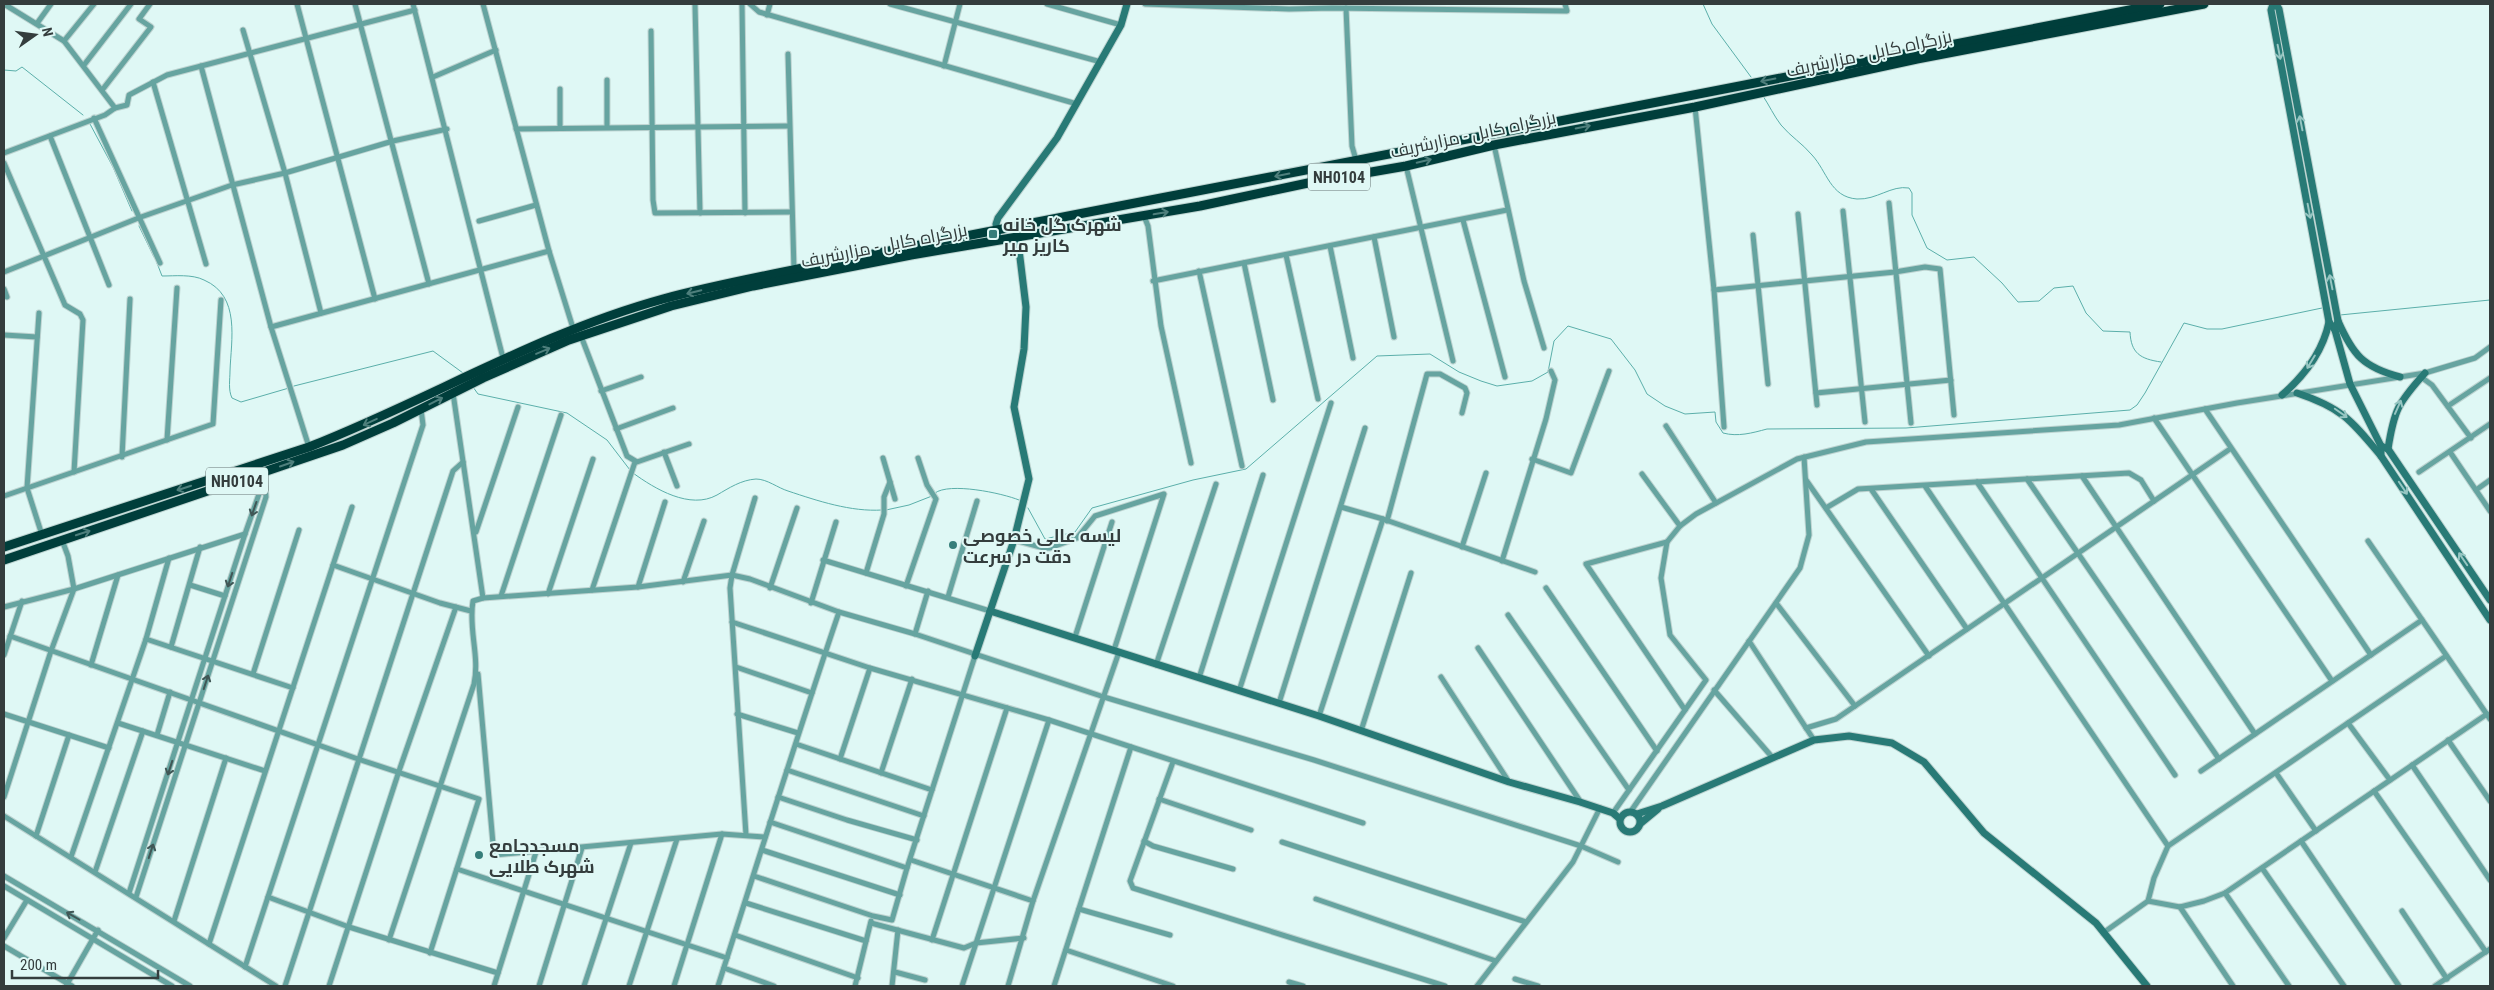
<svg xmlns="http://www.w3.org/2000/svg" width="2494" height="990" font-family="'Roboto Condensed',Cairo,sans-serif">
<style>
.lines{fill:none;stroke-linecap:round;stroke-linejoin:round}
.stream{stroke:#5bafaa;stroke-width:1}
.street-casing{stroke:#bdd3d0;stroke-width:7}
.secondary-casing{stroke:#bdd3d0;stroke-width:9}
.highway-casing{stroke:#bdd3d0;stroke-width:11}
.street{stroke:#66a4a0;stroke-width:5}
.secondary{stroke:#287a76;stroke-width:7}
.highway{stroke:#003e3b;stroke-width:9}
.oneway{stroke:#96c6c2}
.oneway2{stroke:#4e7f7c}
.oneway3{stroke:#405756}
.poi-dot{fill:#367e7a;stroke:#dff8f5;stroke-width:2}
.labels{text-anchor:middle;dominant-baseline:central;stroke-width:4;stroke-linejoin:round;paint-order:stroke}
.shield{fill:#dff8f5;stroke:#677574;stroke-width:1}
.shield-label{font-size:16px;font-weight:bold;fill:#343d3d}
.street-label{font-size:18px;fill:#343d3d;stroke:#dff8f5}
.poi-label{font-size:18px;font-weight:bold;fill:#343d3d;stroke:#dff8f5;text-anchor:start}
</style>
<rect width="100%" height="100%" fill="#dff8f5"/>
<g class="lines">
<!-- stream -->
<g class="stream">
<polyline points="1703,4 1712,24 1751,77"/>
<polyline points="4,70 16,71 22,67 83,115"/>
<path d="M1763 96C1769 105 1774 116 1781 125 1790 136 1803 144 1812 155 1827 171 1830 197 1857 199 1877 200 1891 185 1909 188L1912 193V215L1927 248 1947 260 1974 257 2002 283 2018 302 2039 301 2054 288 2073 286 2086 313 2103 331 2130 332C2131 353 2140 359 2161 362"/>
<polyline points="90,124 113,167 132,211"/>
<polyline points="139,226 154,257"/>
<path d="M157 263 162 276C175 276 192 274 204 280 241 296 231 340 230 371 230 379 228 390 232 398L241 402 289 388"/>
<polyline points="2340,315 2490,300"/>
<polyline points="294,386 433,351 463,373"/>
<polyline points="473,387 478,394 567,413 607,440 630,470"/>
<path d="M633 473C655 489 690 510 717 495 729 488 741 480 756 479 767 479 778 488 788 491 818 501 851 512 882 510"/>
<path d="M935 493C949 482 1002 493 1019 500"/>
<path d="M1028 508 1045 539 1075 532 1092 508 1193 480 1246 469 1377 356 1430 354 1459 372 1481 381 1497 386 1532 381 1548 372 1554 341 1568 326 1611 339 1635 370 1647 394 1665 406 1685 414 1715 412 1716 422 1723 433C1738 437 1752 433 1767 429L1906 428 2130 410 2137 405 2145 393 2184 323 2207 329H2222L2322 308"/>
<polyline points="886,510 909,505 932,496"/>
</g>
<!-- street casing -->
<g class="street-casing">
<g id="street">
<polyline points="4,4 64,41 115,108"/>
<polyline points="297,4 375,299"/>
<polyline points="355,4 429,284"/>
<polyline points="413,4 503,358"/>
<polyline points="483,4 549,251 573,328"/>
<polyline points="695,4 700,213"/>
<polyline points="742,4 745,213"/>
<polyline points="750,4 759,12 1077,104"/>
<polyline points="890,4 1101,62"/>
<polyline points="1047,4 1121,25"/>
<polyline points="1145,4 1289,9 1332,8 1567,11 1565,4"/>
<polyline points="1346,8 1352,146 1356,160"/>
<polyline points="767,15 770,4"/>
<polyline points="38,22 51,4"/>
<polyline points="243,30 285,173 321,313"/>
<polyline points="651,31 653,200 655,213 791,212"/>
<polyline points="64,41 94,4"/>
<polyline points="788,54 794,270"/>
<polyline points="84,65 131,4"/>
<polyline points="201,66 271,327 309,447"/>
<polyline points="944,66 960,4"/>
<polyline points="433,77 496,50"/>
<polyline points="607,80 607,127"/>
<polyline points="153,82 206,264"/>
<polyline points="103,89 151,27 139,19 150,4"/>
<polyline points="560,89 560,128"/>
<polyline points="1695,107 1714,290 1724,427"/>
<polyline points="94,118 160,263"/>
<polyline points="516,129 789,126"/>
<polyline points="50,136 109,285"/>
<polyline points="1494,145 1524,281 1544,348"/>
<polyline points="4,153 105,115 115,108 127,105 129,95 167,75 415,10"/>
<polyline points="4,163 65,305 80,314 83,320 74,472"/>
<polyline points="1406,166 1453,361"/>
<polyline points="1889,203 1911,423"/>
<polyline points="1843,211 1865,422"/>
<polyline points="1798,214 1817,405"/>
<polyline points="1144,216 1148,226 1161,326 1191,463"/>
<polyline points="1463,220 1505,377"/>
<polyline points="479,221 536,205"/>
<polyline points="1753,235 1768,384"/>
<polyline points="1374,237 1394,337"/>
<polyline points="1330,246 1353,358"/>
<polyline points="1286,255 1318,399"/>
<polyline points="1244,263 1273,400"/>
<polyline points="1199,271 1242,466"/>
<polyline points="4,272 141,217 232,185 285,173 393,141 447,129"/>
<polyline points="1153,281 1507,210"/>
<polyline points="4,289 7,297"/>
<polyline points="1714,290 1895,272 1925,267 1940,269 1954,415"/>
<polyline points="39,313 27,488 42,535"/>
<polyline points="271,327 549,251"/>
<polyline points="4,335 37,337"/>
<polyline points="581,336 627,456 637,462 689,444"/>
<polyline points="2421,377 2432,385 2471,438"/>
<polyline points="601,391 641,377"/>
<polyline points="453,393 483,598"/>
<polyline points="1816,393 1951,380"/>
<polyline points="2448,406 2490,378"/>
<polyline points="2205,409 2371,655"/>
<polyline points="2154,418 2332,681"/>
<polyline points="1666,426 1716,503"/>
<polyline points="616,429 673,408"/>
<polyline points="167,440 177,288"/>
<polyline points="664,452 677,486"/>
<polyline points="2450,452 2490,511"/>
<polyline points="122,457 130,299"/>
<polyline points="883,458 895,499"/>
<polyline points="1532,459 1571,473 1609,371"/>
<polyline points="2419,472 2490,424"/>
<polyline points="1642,474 1680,526"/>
<polyline points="2082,476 2255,734"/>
<polyline points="2027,479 2219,759"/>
<polyline points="1806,480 1929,656"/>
<polyline points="1977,482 2175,775"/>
<polyline points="1925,486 2168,846"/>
<polyline points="1871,489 1967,629"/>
<polyline points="2476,490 2490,480"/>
<polyline points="4,496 213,424 221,300"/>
<polyline points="1341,507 1383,519 1535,572"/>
<polyline points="1826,508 1858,489 2129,473 2141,480 2154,501"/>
<polyline points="1387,521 1427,374 1440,374 1465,388 1467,393 1462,413"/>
<polyline points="476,532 518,407"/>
<polyline points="1014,540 1044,548 1050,548 1077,538 1095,516 1164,494 1114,650"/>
<polyline points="2368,541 2490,719"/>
<polyline points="1667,542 1586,564 1685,710"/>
<polyline points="1462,547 1486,473"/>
<polyline points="823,560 990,611"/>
<polyline points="1502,561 1546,419 1555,380 1551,371"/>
<polyline points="333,565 440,603 471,611"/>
<polyline points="866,573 884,514 884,497 890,482"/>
<polyline points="683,582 704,521"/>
<polyline points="190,585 225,596"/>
<polyline points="906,586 936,499 927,485 918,458"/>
<polyline points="638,587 665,502"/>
<polyline points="770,588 797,508"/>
<polyline points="1546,588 1657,751"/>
<polyline points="592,590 635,462"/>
<polyline points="548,594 593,459"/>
<polyline points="501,596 561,415"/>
<polyline points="948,597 977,501"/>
<polyline points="811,603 836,522"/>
<polyline points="1776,603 1855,706"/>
<polyline points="4,607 74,589 245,534"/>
<polyline points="1508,615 1629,790"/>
<polyline points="732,622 870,668 1049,720 1363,823"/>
<polyline points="915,634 928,591"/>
<polyline points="10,636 358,759 479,799 430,953"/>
<polyline points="1075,637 1112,522"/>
<polyline points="146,639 293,688"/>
<polyline points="1749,641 1814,740"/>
<polyline points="171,647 200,547"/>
<polyline points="1478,648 1580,801"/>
<polyline points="4,655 22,601"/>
<polyline points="91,665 118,575"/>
<polyline points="1156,665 1216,484"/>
<polyline points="736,667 812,693"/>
<polyline points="253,674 299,530"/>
<polyline points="478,674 494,855 722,834 765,837"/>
<polyline points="1441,677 1509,782"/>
<polyline points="1199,678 1263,475"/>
<polyline points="1714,690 1772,757"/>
<polyline points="1239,691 1331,403"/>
<polyline points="1279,703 1365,428"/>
<polyline points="4,714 109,748"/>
<polyline points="737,714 798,733"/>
<polyline points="1319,716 1383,519"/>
<polyline points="118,723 265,771"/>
<polyline points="2348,723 2390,780"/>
<polyline points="1806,728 1836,719 2230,449"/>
<polyline points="1361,731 1411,573"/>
<polyline points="157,735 170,692"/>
<polyline points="2448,740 2490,801"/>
<polyline points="796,744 932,790"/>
<polyline points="840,759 870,668"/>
<polyline points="1173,762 1130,881 1133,888 1445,986"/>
<polyline points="2412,765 2490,880"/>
<polyline points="787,770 924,816"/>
<polyline points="2201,771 2422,620"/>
<polyline points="881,773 912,679"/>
<polyline points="2276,773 2316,831"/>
<polyline points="2374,791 2486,952"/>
<polyline points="4,797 51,651 74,589 68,556 62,540"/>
<polyline points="778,797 847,820 917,840"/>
<polyline points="1159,799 1251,830"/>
<polyline points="1631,811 1800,568 1809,535 1804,457"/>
<polyline points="1613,813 1706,680 1670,635 1661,578 1667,542 1680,526 1696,514 1797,459 1866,442 2119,425 2237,403 2425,373 2475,358 2490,347"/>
<polyline points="4,816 276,986"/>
<polyline points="770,822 907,868"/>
<polyline points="746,835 730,588 732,575 755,498"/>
<polyline points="36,836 69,735"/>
<polyline points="1144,841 1153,846 1233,869"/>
<polyline points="2301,841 2399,986"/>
<polyline points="1282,842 1526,922"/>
<polyline points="762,850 900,895"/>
<polyline points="71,857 146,639 169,558"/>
<polyline points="911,860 1033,901"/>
<polyline points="2262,868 2344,986"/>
<polyline points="457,869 727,958"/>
<polyline points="95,872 143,731"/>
<polyline points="4,876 190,986"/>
<polyline points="754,876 873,916 892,920 907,868 975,656"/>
<polyline points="4,886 172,986"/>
<polyline points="129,893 245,534 259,494 265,487"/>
<polyline points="2225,893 2289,986"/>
<polyline points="136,897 266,497 264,471"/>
<polyline points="268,897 349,927 498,973"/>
<polyline points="1316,899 1496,961"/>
<polyline points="2148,901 2180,907 2204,901 2225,893 2487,714"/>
<polyline points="746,903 866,941"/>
<polyline points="2180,907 2233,986"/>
<polyline points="1079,909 1170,935"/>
<polyline points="2402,911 2447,979"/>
<polyline points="174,921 226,758"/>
<polyline points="871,923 964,948 976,943 1024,938"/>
<polyline points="2103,933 2148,901 2154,878 2168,846 2446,656"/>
<polyline points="735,935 858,978"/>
<polyline points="4,938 27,900"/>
<path d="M389 940 474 684C480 656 468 629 473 601L483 598 638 587 732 575 750 579 839 612 915 634 1104 697 1314 760 1581 846 1618 862"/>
<polyline points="932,940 1007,708"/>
<polyline points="209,944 352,507"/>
<polyline points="4,946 72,986"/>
<polyline points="1066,950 1173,986"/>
<polyline points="245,967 423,425 421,409"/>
<polyline points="724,968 774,986"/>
<polyline points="895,972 925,980"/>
<polyline points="1515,979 1538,986"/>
<polyline points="1289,982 1303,986"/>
<polyline points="66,986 98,930"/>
<polyline points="285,986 453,471 463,462"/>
<polyline points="329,986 399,771 456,607"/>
<polyline points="494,986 536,852"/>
<polyline points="539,986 582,848"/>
<polyline points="584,986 631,843"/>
<polyline points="629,986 677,839"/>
<polyline points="674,986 722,834"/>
<path d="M718 986C758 861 797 736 839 612"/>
<polyline points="855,986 871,921"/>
<polyline points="892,986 898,930"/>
<polyline points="962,986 1049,720"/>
<polyline points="1008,986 1033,901 1119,652"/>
<polyline points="1054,986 1131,747"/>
<polyline points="1477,986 1573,862 1600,808"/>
<polyline points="2435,986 2490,949"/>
</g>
</g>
<!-- secondary casing -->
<g class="secondary-casing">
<g id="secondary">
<polyline points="2273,4 2271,10 2329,322 2335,330 2350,384 2381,446 2381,456 2490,620"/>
<polyline points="2276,4 2279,9 2338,321 2335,330"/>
<polyline points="998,240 996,224 998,218 1057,138 1121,25 1127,4"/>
<path d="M2338 321C2353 355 2363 367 2400 377"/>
<path d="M2297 393C2342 408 2351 420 2381 456"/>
<path d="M2282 395C2304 376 2323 351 2329 322"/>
<polyline points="2381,446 2388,449 2490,600"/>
<path d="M2388 449C2394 410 2398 403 2425 373"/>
<polyline points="990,611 1319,716 1509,782 1580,802 1613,813 1620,819"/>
<polyline points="975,656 1014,540 1029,479 1014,407 1024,349 1026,307 1017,233"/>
<circle cx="1630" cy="822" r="10"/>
<polyline points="1637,814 1662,806 1814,740 1849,736 1892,743 1924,762 1984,833 2096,923 2147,986"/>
<polyline points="1641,823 1658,809"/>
</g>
</g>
<!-- highway casing -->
<g class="highway-casing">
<g id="highway">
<path d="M4 547 309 447C429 400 539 333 663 299 718 284 775 274 832 262 941 240 1051 220 1161 198 1494 133 1827 71 2160 4"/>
<polyline points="4,560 343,445 393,423 483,378 569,340 671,306 753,286 911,255 1200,206 1308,183 1406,166 1494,145 1695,107 1917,59 2204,4"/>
</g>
</g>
<!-- street -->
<use href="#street" class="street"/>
<!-- secondary -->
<use href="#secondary" class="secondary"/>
<!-- highway -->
<use href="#highway" class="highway"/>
</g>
<!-- one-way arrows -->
<defs><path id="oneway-shaft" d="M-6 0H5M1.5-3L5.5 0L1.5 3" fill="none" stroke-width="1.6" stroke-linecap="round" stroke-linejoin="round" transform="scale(1.25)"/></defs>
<g class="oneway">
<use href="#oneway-shaft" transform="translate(2279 52) rotate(79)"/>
<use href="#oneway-shaft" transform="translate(2301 123) rotate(-101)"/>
<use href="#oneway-shaft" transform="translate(2309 211) rotate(79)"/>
<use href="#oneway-shaft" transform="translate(2331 282) rotate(-101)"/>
<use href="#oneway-shaft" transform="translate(2311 362) rotate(121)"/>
<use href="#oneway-shaft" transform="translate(2398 407) rotate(-66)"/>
<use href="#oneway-shaft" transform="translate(2341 413) rotate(35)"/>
<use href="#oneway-shaft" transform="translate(2403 488) rotate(56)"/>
<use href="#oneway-shaft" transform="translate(2463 559) rotate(-124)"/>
</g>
<g class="oneway2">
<use href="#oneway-shaft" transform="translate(1768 80) rotate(169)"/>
<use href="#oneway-shaft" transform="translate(1583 127) rotate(-11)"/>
<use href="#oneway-shaft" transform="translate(1424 161) rotate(-13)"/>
<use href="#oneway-shaft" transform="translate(1282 175) rotate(169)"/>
<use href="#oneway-shaft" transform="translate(1161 213) rotate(-10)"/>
<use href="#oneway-shaft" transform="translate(694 292) rotate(167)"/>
<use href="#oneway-shaft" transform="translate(543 351) rotate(-23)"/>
<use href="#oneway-shaft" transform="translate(436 401) rotate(-27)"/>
<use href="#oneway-shaft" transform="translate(370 422) rotate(155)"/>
<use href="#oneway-shaft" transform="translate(287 464) rotate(-19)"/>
<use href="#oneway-shaft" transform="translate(184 488) rotate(162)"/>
<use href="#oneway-shaft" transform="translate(83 533) rotate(-18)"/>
</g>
<g class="oneway3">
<use href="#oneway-shaft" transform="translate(254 509) rotate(109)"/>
<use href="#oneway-shaft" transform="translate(230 580) rotate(108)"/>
<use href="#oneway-shaft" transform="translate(206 682) rotate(-72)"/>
<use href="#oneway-shaft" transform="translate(170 768) rotate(108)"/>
<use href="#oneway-shaft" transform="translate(151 851) rotate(-72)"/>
<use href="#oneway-shaft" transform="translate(73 916) rotate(-150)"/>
</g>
<!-- markers -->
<g class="poi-dot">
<rect x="988" y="229" width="10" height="10" rx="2.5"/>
<circle cx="953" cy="545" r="5"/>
<circle cx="479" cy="855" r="5"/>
</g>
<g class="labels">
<!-- shield labels -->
<g class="shield">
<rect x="1308" y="163.5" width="62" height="27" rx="4"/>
<rect x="206" y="467.5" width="62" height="27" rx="4"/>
</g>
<g class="shield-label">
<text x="1339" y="177">NH0104</text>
<text x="237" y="481">NH0104</text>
</g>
<!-- street labels -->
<g class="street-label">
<text transform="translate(1869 53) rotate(-12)">بزرگراه کابل - مزارشریف</text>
<text transform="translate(1473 134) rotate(-12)">بزرگراه کابل - مزارشریف</text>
<text transform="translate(884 245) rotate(-11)">بزرگراه کابل - مزارشریف</text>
</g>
<!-- poi labels -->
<g class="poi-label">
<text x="1003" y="224">شهرک گل خانه<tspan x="1003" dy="21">کاریز میر</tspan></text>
<text x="963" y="535">لیسه عالی خصوصی<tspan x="963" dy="21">دقت در سرعت</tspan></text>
<text x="489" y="845">مسجدجامع<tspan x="489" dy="21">شهرک طلایی</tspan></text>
</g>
</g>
<!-- border -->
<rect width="2494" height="990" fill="none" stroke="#343d3d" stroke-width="10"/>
<!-- north arrow -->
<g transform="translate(35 35) rotate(76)" stroke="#dff8f5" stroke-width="4" paint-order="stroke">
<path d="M0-4L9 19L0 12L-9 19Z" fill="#343d3d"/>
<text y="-8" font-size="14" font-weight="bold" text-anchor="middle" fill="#343d3d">N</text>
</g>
<!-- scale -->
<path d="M12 970v8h146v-8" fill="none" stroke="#343d3d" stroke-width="2.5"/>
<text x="20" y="970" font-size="15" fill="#343d3d" stroke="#dff8f5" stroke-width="4" paint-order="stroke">200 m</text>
</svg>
